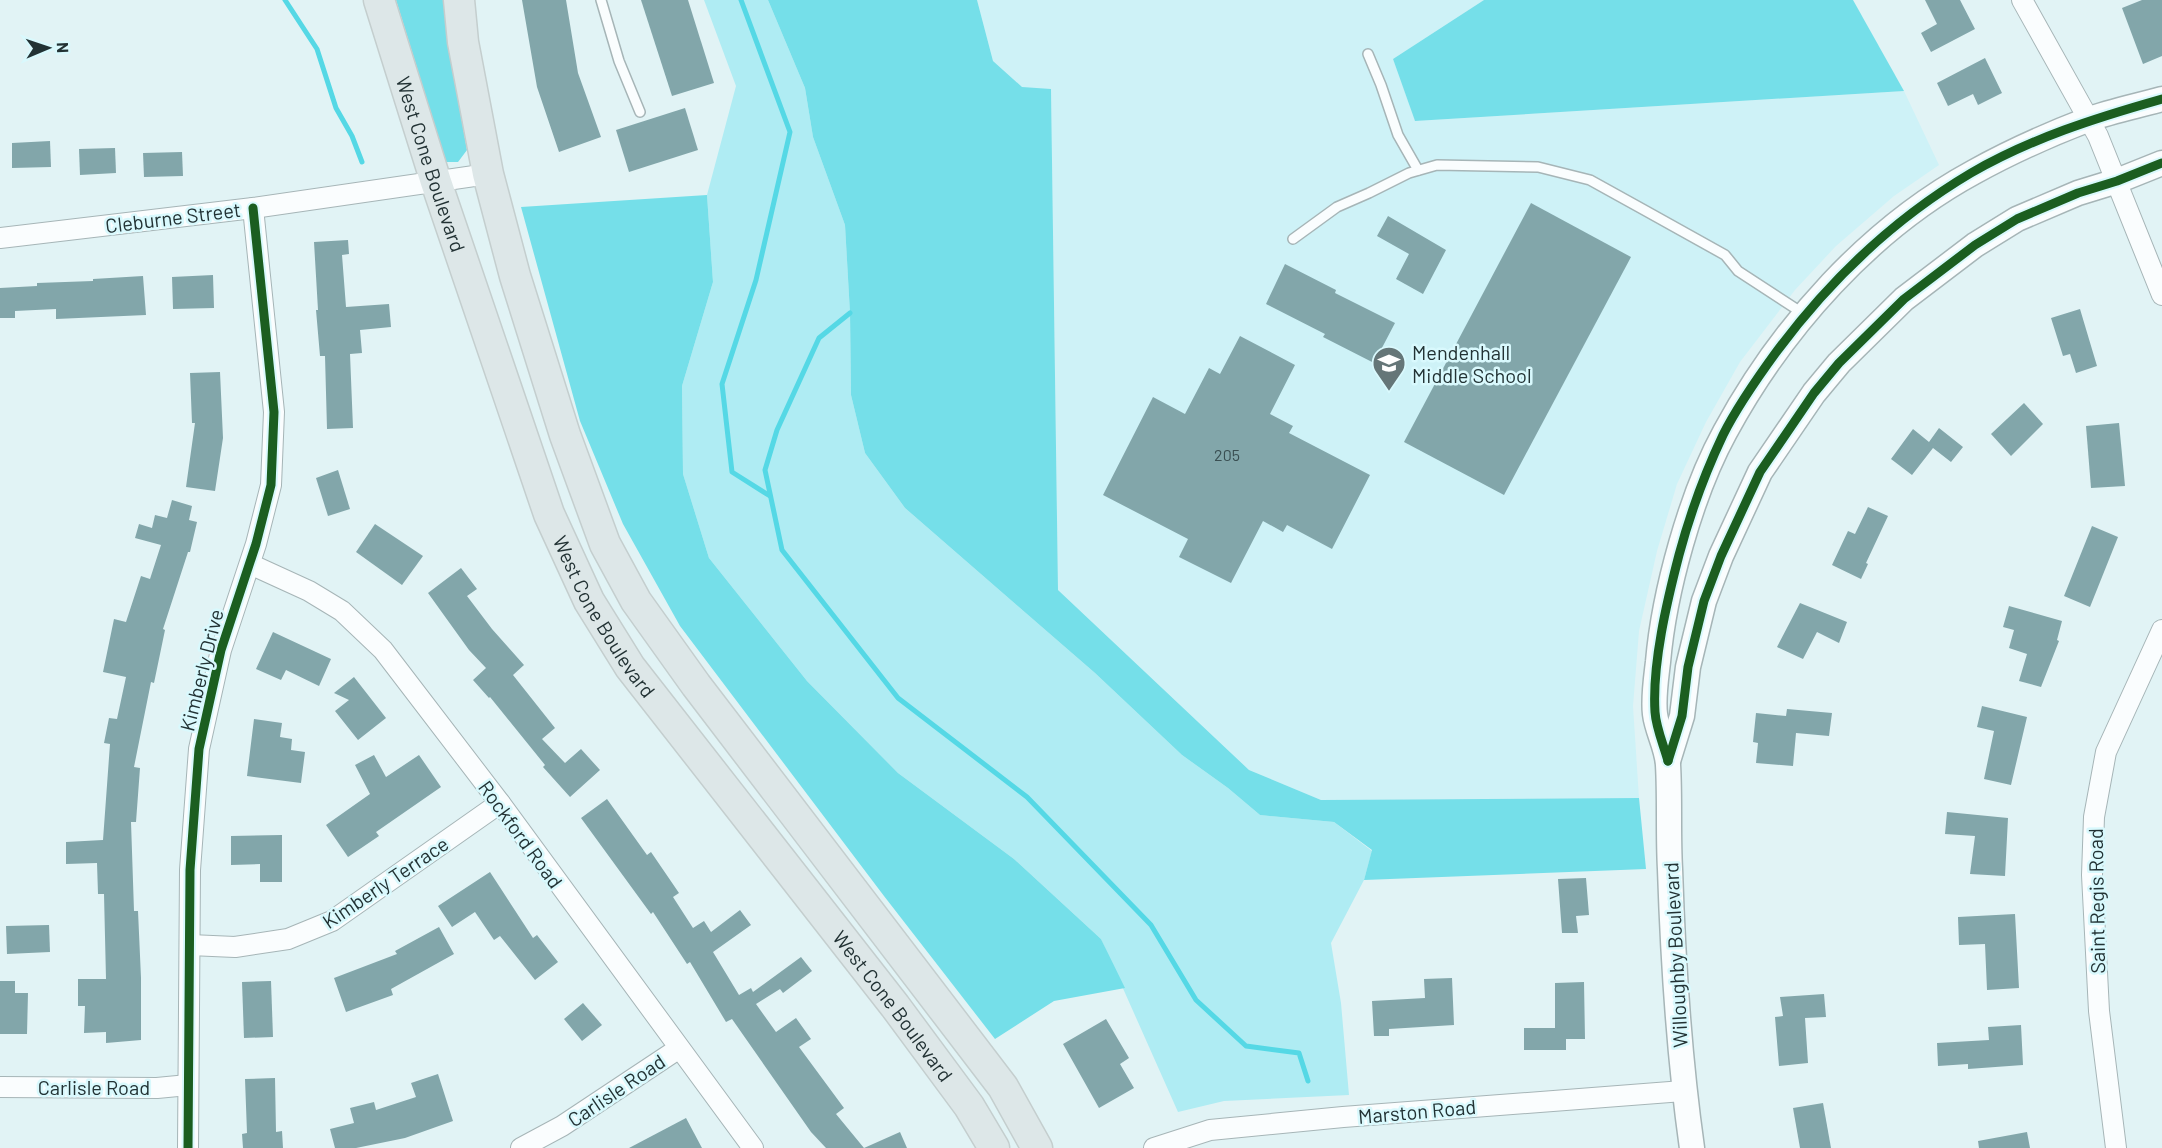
<svg xmlns="http://www.w3.org/2000/svg" width="2162" height="1148" font-family="Barlow,sans-serif">
<style>
.built{fill:#cef2f7}
.green{fill:#afecf3}
.forest{fill:#75dfe9}
.lines{fill:none;stroke-linecap:round;stroke-linejoin:round}
.stream{stroke:#55d8e5;stroke-width:5}
.building{fill:#82a6aa}
.service-casing{stroke:#a6b5b7;stroke-width:12}
.minor-casing{stroke:#a6b5b7;stroke-width:22}
.tertiary-casing{stroke:#a6b5b7;stroke-width:27}
.primary-casing{stroke:#c4cece;stroke-width:33}
.service{stroke:#fafdfe;stroke-width:9}
.minor{stroke:#fafdfe;stroke-width:20}
.tertiary{stroke:#fafdfe;stroke-width:24}
.primary{stroke:#dde7e8;stroke-width:30}
.cycleway-casing{stroke:#d9f9fd;stroke-width:13}
.cycleway{stroke:#1b5e20;stroke-width:9}
.labels{text-anchor:middle;dominant-baseline:central;stroke-width:5;stroke-linejoin:round;paint-order:stroke}
.number-label{font-size:16px;fill:#3a4f52}
.street-label{font-size:20px;fill:#223234;stroke:#d9f9fd}
.poi-label{font-size:20px;fill:#223234;stroke:#d9f9fd;text-anchor:start}
</style>
<rect width="100%" height="100%" fill="#e1f3f5"/>
<!-- built -->
<polygon class="built" points="977,0 1484,0 1393,59 1415,121 1904,91 1939,165 1894,196 1836,246 1795,290 1740,362 1706,422 1677,484 1657,551 1639,631 1633,706 1639,798 1321,800 1249,770 1058,590 1051,90 1022,88 993,61"/>
<!-- green -->
<polygon class="green" points="704,0 768,0 805,88 813,137 845,225 850,313 851,395 865,453 905,508 1095,673 1182,755 1228,788 1260,815 1334,822 1372,851 1364,880 1331,943 1341,1003 1349,1095 1224,1101 1178,1112 1101,939 1014,859 898,773 807,681 709,558 683,474 682,386 713,282 707,195 736,86"/>
<!-- forest -->
<g class="forest">
<polygon points="396,0 444,0 451,59 467,150 458,162 446,162"/>
<polygon points="768,0 977,0 993,61 1022,87 1051,89 1058,590 1249,770 1321,800 1639,798 1646,869 1364,880 1372,850 1334,822 1260,815 1228,788 1182,755 1095,673 905,508 865,453 851,395 850,313 845,225 813,137 805,88"/>
<polygon points="1484,0 1853,0 1904,91 1415,121 1393,59"/>
<polygon points="707,195 713,282 682,386 683,474 709,558 807,681 898,773 1014,859 1101,939 1125,988 1054,1001 995,1039 884,896 680,626 623,524 580,421 521,207"/>
</g>
<g class="lines">
<!-- stream -->
<g class="stream">
<polyline points="285,0 317,49 336,108 352,136 362,162"/>
<polyline points="741,0 790,132 756,280 722,384 732,472 770,496"/>
<polyline points="850,313 819,338 777,430 765,470 782,550 898,698 1027,797 1151,925 1196,1000 1246,1046 1299,1053 1308,1081"/>
</g>
</g>
<!-- building -->
<g class="building">
<polygon points="522,0 566,0 578,73 601,137 559,152 537,87"/>
<polygon points="641,0 688,0 714,83 672,96"/>
<polygon points="1925,0 1960,0 1975,29 1931,52 1921,33 1937,24"/>
<polygon points="2142,0 2162,0 2162,56 2143,64 2122,8"/>
<polygon points="1985,58 2002,93 1978,105 1973,94 1948,106 1937,83"/>
<polygon points="685,108 698,150 629,172 616,130"/>
<polygon points="50,141 51,167 12,168 12,143"/>
<polygon points="115,148 116,173 80,175 79,149"/>
<polygon points="182,152 183,176 144,177 143,153"/>
<polygon points="1531,203 1631,257 1504,495 1404,442"/>
<polygon points="1388,216 1446,250 1423,294 1396,279 1409,254 1377,236"/>
<polygon points="348,240 349,254 342,255 346,307 389,304 391,327 360,330 362,353 350,354 353,428 327,429 325,356 320,356 316,310 318,310 314,242"/>
<polygon points="1285,264 1336,290 1335,293 1395,323 1374,363 1323,337 1325,334 1266,304"/>
<polygon points="213,275 214,308 173,309 172,277"/>
<polygon points="143,276 146,315 56,319 56,309 15,311 15,318 0,318 0,288 37,286 37,283 93,281 93,279"/>
<polygon points="2080,309 2097,366 2076,373 2070,354 2063,356 2051,318"/>
<polygon points="1240,336 1295,365 1270,414 1293,426 1289,433 1370,475 1332,549 1287,525 1283,532 1263,521 1231,583 1179,557 1188,539 1103,495 1153,397 1185,414 1209,368 1220,374"/>
<polygon points="220,372 223,438 215,491 186,487 195,423 192,423 190,373"/>
<polygon points="2024,403 2043,424 2011,456 1991,434"/>
<polygon points="2119,423 2125,486 2091,488 2086,426"/>
<polygon points="1939,428 1963,447 1951,462 1933,448 1912,475 1891,459 1913,429 1929,442"/>
<polygon points="338,470 350,509 328,516 316,478"/>
<polygon points="172,500 192,506 189,520 197,522 190,552 188,552 163,629 165,630 154,683 151,682 134,767 140,768 136,822 131,822 134,911 138,911 141,978 141,1040 106,1043 106,1032 84,1033 85,1006 78,1006 78,979 106,979 104,894 98,894 97,863 66,864 66,842 103,840 110,744 104,743 109,718 117,719 126,677 103,672 108,648 114,619 126,622 141,576 150,579 161,545 135,538 139,524 152,528 155,515 167,518"/>
<polygon points="1868,507 1888,516 1866,563 1868,564 1861,579 1832,565 1848,531 1855,534"/>
<polygon points="375,524 423,556 402,585 356,552"/>
<polygon points="2092,526 2118,537 2090,607 2064,596"/>
<polygon points="461,568 477,589 467,596 492,629 524,665 513,675 555,728 542,739 565,763 581,749 600,770 570,797 543,767 545,765 490,697 489,698 473,680 486,668 469,650 428,593"/>
<polygon points="1800,603 1847,622 1839,643 1817,632 1803,659 1777,647"/>
<polygon points="2009,606 2062,621 2057,640 2059,641 2041,687 2019,681 2027,654 2009,648 2014,630 2003,627"/>
<polygon points="273,632 331,659 319,686 286,670 281,680 256,669"/>
<polygon points="354,677 386,718 358,740 335,711 349,700 334,693"/>
<polygon points="1982,706 2027,717 2011,785 1984,779 1994,731 1977,727"/>
<polygon points="1787,709 1832,713 1829,736 1796,733 1793,766 1756,763 1758,743 1753,742 1756,713 1786,716"/>
<polygon points="254,719 282,723 280,737 292,739 291,750 305,752 301,783 247,776"/>
<polygon points="374,755 386,777 419,755 441,787 376,832 379,836 348,857 326,825 370,794 355,765"/>
<polygon points="607,799 647,855 651,852 679,893 673,897 693,928 704,921 711,932 740,910 751,925 713,952 739,995 751,988 753,992 801,957 812,971 783,993 780,989 756,1004 776,1032 796,1018 811,1039 799,1047 844,1108 836,1114 864,1148 900,1132 907,1148 826,1148 811,1132 732,1019 726,1022 690,962 687,964 653,912 651,914 581,818"/>
<polygon points="1947,812 2008,818 2005,876 1970,874 1975,836 1945,834"/>
<polygon points="282,835 282,882 260,882 260,864 231,865 231,836"/>
<polygon points="490,872 533,938 537,935 558,962 535,980 500,936 494,940 475,912 452,927 438,906"/>
<polygon points="1586,878 1589,915 1576,916 1578,933 1562,933 1558,879"/>
<polygon points="2015,914 2019,988 1987,990 1985,944 1959,945 1958,917"/>
<polygon points="49,925 50,952 7,954 6,926"/>
<polygon points="439,927 454,954 391,989 393,995 346,1012 334,978 397,954 395,951"/>
<polygon points="1452,978 1454,1025 1389,1029 1389,1036 1374,1036 1372,1001 1425,998 1424,979"/>
<polygon points="0,981 15,981 15,993 28,993 27,1034 0,1034"/>
<polygon points="271,981 273,1037 244,1038 242,982"/>
<polygon points="1584,982 1585,1039 1566,1039 1566,1050 1524,1050 1524,1028 1555,1028 1555,983"/>
<polygon points="1824,994 1826,1017 1805,1018 1808,1063 1779,1066 1775,1017 1783,1016 1780,997"/>
<polygon points="583,1003 602,1025 582,1041 564,1019"/>
<polygon points="1106,1019 1129,1058 1120,1064 1134,1088 1099,1108 1063,1044"/>
<polygon points="2021,1025 2023,1065 1968,1069 1968,1064 1938,1066 1937,1043 1989,1040 1988,1027"/>
<polygon points="438,1074 453,1121 405,1138 356,1148 335,1148 330,1129 354,1123 350,1108 374,1102 376,1110 416,1097 411,1083"/>
<polygon points="275,1078 276,1132 282,1131 283,1148 243,1148 242,1134 247,1133 245,1079"/>
<polygon points="1823,1103 1831,1148 1800,1148 1793,1108"/>
<polygon points="686,1118 702,1148 629,1148"/>
<polygon points="2027,1132 2030,1148 1979,1148 1978,1141"/>
</g>
<g class="lines">
<!-- service casing -->
<g class="service-casing">
<g id="service">
<polyline points="601,0 619,61 640,112"/>
<polyline points="1368,54 1381,85 1398,135 1418,170"/>
<polyline points="1293,239 1337,207 1369,193 1409,173 1437,165 1538,167 1590,180 1646,211 1725,255 1738,271 1804,314"/>
</g>
</g>
<!-- minor casing -->
<g class="minor-casing">
<g id="minor">
<polyline points="2022,0 2098,136 2162,295"/>
<polyline points="0,238 253,208 488,174"/>
<polyline points="250,564 309,591 342,611 383,650 500,803 753,1148"/>
<polyline points="190,945 235,947 288,939 332,921 500,803"/>
<polyline points="0,1087 157,1088 188,1085"/>
<polyline points="188,1148 190,870 199,749 221,650 256,544 271,485 274,412 253,208"/>
<polyline points="521,1148 562,1126 678,1049"/>
<polyline points="1154,1148 1210,1130 1343,1117 1683,1091"/>
<polyline points="2116,1148 2099,1011 2092,875 2094,817 2106,752 2162,630"/>
</g>
</g>
<!-- tertiary casing -->
<g class="tertiary-casing">
<g id="tertiary">
<polyline points="1668,761 1682,716 1688,667 1704,601 1721,556 1760,472 1814,393 1839,363 1904,299 1975,245 2017,219 2078,193 2117,181 2162,163"/>
<path d="M1692 1148C1679 1056 1673 962 1670 869 1668 834 1670 799 1668 765 1667 747 1657 731 1655 714 1653 698 1656 679 1658 662 1664 592 1691 494 1725 432 1782 327 1869 229 1974 172 2010 152 2048 135 2087 120 2111 111 2137 106 2162 99"/>
</g>
</g>
<!-- primary casing -->
<g class="primary-casing">
<g id="primary">
<path id="s1" d="M379 0 436 182 549 514 589 601 630 667 895 1006 969 1106 994 1148"/>
<polyline points="459,0 463,42 488,174 515,276 565,435 605,544 636,601 696,685 1003,1087 1037,1148"/>
</g>
</g>
<!-- service -->
<use href="#service" class="service"/>
<!-- minor -->
<use href="#minor" class="minor"/>
<!-- tertiary -->
<use href="#tertiary" class="tertiary"/>
<!-- primary -->
<use href="#primary" class="primary"/>
<!-- cycleway casing -->
<g class="cycleway-casing">
<g id="cycleway">
<path d="M1668 761C1664 746 1656 728 1655 712 1652 664 1667 601 1679 555 1690 514 1705 473 1723 435 1738 405 1758 377 1777 351 1830 280 1895 218 1971 173 2032 138 2095 118 2162 99"/>
<polyline points="1668,761 1682,716 1688,667 1704,601 1721,556 1760,472 1814,393 1839,363 1904,299 1975,245 2017,219 2078,193 2117,181 2162,163"/>
<polyline points="188,1148 190,870 199,749 221,650 256,544 271,485 274,412 253,208"/>
</g>
</g>
<!-- cycleway -->
<use href="#cycleway" class="cycleway"/>
</g>
<!-- icons -->
<defs>
<g id="school-pin" transform="scale(1.725)"><path d="M0 17L-7.5 6A9.5 9.5 0 1 1 7.5 6Z" fill="#657678" stroke="#d9f9fd"/><path d="M0-5L7-2L0 1L-7-2ZM-4 1L0 2.5L4 1V4Q0 6-4 4Z" fill="#fff"/></g>
</defs>
<g fill-rule="evenodd">
<use href="#school-pin" x="1389" y="363"/>
</g>
<g class="labels">
<!-- number labels -->
<g class="number-label">
<text x="1227" y="454">205</text>
</g>
<!-- street labels -->
<g class="street-label">
<text stroke="none"><textPath href="#s1" startOffset="172">West Cone Boulevard</textPath></text>
<text transform="translate(173 217) rotate(-7)">Cleburne Street</text>
<text stroke="none"><textPath href="#s1" startOffset="658">West Cone Boulevard</textPath></text>
<text transform="translate(201 670) rotate(-76)">Kimberly Drive</text>
<text transform="translate(521 834) rotate(54)">Rockford Road</text>
<text transform="translate(385 882) rotate(-34)">Kimberly Terrace</text>
<text transform="translate(2096 901) rotate(-91)">Saint Regis Road</text>
<text transform="translate(1675 955) rotate(-93)">Willoughby Boulevard</text>
<text stroke="none"><textPath href="#s1" startOffset="1144">West Cone Boulevard</textPath></text>
<text x="94" y="1087">Carlisle Road</text>
<text transform="translate(616 1090) rotate(-34)">Carlisle Road</text>
<text transform="translate(1417 1111) rotate(-5)">Marston Road</text>
</g>
<!-- poi labels -->
<g class="poi-label">
<text x="1412" y="352">Mendenhall<tspan x="1412" dy="23">Middle School</tspan></text>
</g>
</g>
<!-- north arrow -->
<g transform="translate(48 48) rotate(88)" stroke="#d9f9fd" stroke-width="4.5" paint-order="stroke">
<path d="M0-4.5L10 22L0 15L-10 22Z" fill="#223234"/>
<text y="-9" font-size="16" font-weight="bold" text-anchor="middle" fill="#223234">N</text>
</g>
</svg>
